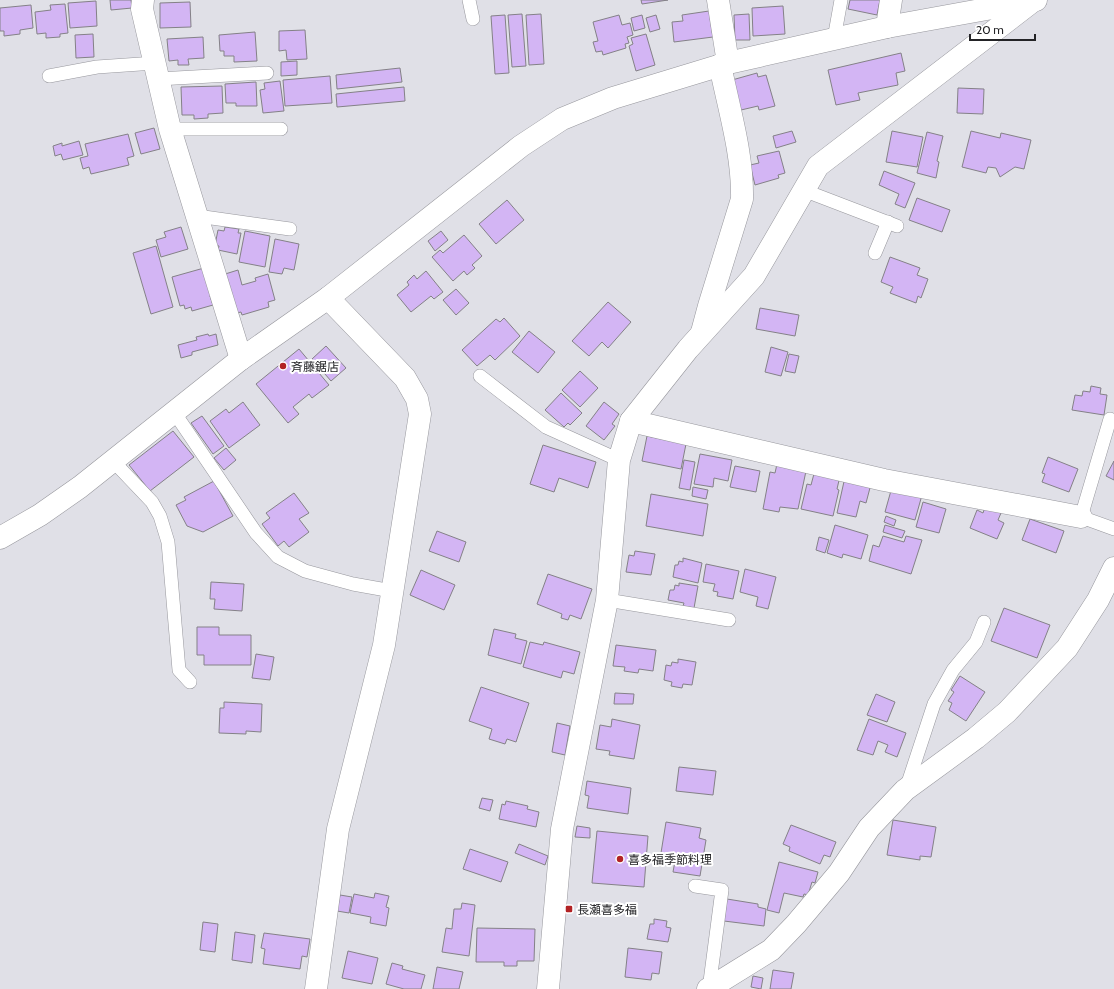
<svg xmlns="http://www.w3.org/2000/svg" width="1114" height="989" font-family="Cabin,'Noto Sans JP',sans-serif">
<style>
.building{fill:#d3b5f4;stroke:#848187}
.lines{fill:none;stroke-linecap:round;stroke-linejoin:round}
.service-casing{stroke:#97979d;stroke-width:14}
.minor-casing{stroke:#97979d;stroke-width:23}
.tertiary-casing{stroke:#97979d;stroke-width:23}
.service{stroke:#fff;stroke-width:13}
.minor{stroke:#fff;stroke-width:22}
.tertiary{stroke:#fff;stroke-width:22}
.poi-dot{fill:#b22224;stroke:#fff;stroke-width:1.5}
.labels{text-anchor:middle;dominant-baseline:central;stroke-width:4;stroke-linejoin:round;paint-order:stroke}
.poi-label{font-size:12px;fill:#232326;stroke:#fff;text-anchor:start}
</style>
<rect width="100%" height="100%" fill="#e0e0e7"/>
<!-- building -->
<g class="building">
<polygon points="110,0 131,0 132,8 111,10"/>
<polygon points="641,0 668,0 642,4"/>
<polygon points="850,0 880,0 877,15 848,9"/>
<polygon points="96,1 97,26 70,28 68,3"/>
<polygon points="190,2 191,27 160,28 160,3"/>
<polygon points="65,4 68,33 60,34 60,37 46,38 46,33 37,34 35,12 51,10 50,5"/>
<polygon points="31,5 33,28 20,30 20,34 4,36 4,31 0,31 0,8"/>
<polygon points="783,6 785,34 753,36 752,8"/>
<polygon points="709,11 713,37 674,42 672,22 683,21 682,15"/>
<polygon points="522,14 526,66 512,67 508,15"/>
<polygon points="541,14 544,64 529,65 526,15"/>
<polygon points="749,14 750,40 735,40 734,15"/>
<polygon points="505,15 509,73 495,74 491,16"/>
<polygon points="619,15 622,25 630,23 633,35 627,37 629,43 625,44 626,48 603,55 602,51 596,52 593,42 598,41 593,22"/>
<polygon points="642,15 645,28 634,31 631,18"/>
<polygon points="656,15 660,29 650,32 646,18"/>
<polygon points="305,30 307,59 287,60 286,50 279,51 279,31"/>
<polygon points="255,32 257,61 234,62 234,56 224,56 224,51 220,51 219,35"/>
<polygon points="93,34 94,57 76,58 75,35"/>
<polygon points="646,34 655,65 636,71 629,46 633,44 631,38"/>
<polygon points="203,37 204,58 188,59 189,65 178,65 178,60 169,61 167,39"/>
<polygon points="901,53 905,71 896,73 898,85 858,93 860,100 836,105 828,70"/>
<polygon points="297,61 297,75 281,76 281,62"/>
<polygon points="400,68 402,82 337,89 336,75"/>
<polygon points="757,73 758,77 766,75 775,106 759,110 758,106 741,110 732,80"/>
<polygon points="330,76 332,103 285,106 283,80"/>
<polygon points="280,81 284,111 263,113 260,90 265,89 264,83"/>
<polygon points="256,82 257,106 236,106 236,103 226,103 225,84"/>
<polygon points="222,86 223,113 208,114 208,118 194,119 194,115 182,115 181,87"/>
<polygon points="404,87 405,101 337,107 336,94"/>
<polygon points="958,88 984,89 983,114 957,113"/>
<polygon points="154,128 160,149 141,154 135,133"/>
<polygon points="792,131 796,142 776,148 773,136"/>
<polygon points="892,131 923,137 917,167 886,162"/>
<polygon points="971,131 1000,138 1001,133 1031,140 1024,169 1015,167 1000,177 996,168 988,167 986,173 962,167"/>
<polygon points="927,132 943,136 937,161 939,162 936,178 917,173"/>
<polygon points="128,134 134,156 127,158 129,165 91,174 89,167 83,169 80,158 88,156 85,144"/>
<polygon points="79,141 83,155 63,160 61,154 55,156 53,146 62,143 62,146"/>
<polygon points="779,151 785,173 778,175 779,178 755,185 750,165 759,163 757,156"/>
<polygon points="884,171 915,183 905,208 895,204 899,194 879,185"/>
<polygon points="917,198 950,210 942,232 909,220"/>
<polygon points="507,200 524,220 496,244 479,224"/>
<polygon points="181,227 188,249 161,257 156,240 166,237 164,232"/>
<polygon points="225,227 239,229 238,233 241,233 237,254 218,250 219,246 215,245 218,230 224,231"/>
<polygon points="245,231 270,236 265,267 239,262"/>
<polygon points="441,231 448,240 435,251 428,241"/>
<polygon points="464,235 482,256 472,265 475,268 467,275 464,271 453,281 432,257 440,250 443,253"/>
<polygon points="275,239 299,244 294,270 284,268 282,274 269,272"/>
<polygon points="156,246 173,307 151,314 133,253"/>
<polygon points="890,257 920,268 917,275 928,279 921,298 918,296 916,303 890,293 893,287 881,282"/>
<polygon points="204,268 212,295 210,296 213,305 192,311 191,307 185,309 184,305 180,306 172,277"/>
<polygon points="238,270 242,285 256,281 255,278 268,274 275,300 268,302 269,307 242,315 241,312 237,313 222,275"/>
<polygon points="426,271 443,292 434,299 431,296 411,312 397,295 409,285 407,282 414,275 417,279"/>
<polygon points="456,289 469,303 456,315 443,300"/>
<polygon points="608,302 631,322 608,348 602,342 589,356 572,341"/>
<polygon points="760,308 799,315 795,336 756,329"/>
<polygon points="504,318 520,336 495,360 490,355 477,366 462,350 496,319 500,322"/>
<polygon points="529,331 555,352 538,373 512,352"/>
<polygon points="208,334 209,336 216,334 218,345 192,352 192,355 181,358 178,345 197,340 196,337"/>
<polygon points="326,346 346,368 331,381 312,359"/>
<polygon points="771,347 788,352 781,376 765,372"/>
<polygon points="299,349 329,385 312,398 309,394 293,407 299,414 288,423 256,384"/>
<polygon points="789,354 799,356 795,373 785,371"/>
<polygon points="580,371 598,388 580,407 562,390"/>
<polygon points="1091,386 1101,388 1100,394 1107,395 1104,415 1072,410 1075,395 1082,396 1083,391 1090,392"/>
<polygon points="561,393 582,413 570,425 568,423 564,427 545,410"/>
<polygon points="243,402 260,425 229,448 210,421 226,409 229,413"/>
<polygon points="604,402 619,414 612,424 615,426 604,440 586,426"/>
<polygon points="202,416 224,446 213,454 191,423"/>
<polygon points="173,431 194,457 150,491 129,465"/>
<polygon points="647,436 686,444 681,469 642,461"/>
<polygon points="543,445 596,462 588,488 559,478 554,492 530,484"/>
<polygon points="226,448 236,460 224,470 214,458"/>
<polygon points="700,454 732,460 728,481 714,478 713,487 694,484"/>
<polygon points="1048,457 1078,469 1069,492 1042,482 1045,474 1042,473"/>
<polygon points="684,460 695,462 690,490 679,488"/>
<polygon points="1114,461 1114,480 1106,476"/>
<polygon points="777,464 806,471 798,509 780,507 779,512 763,509 770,472 775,473"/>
<polygon points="735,466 760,471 756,492 730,487"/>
<polygon points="815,470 840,476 837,489 839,490 833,516 801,509 807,484 811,485"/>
<polygon points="845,477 871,484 866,503 860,501 856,517 837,513"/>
<polygon points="214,481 233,516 203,532 187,526 176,505 186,500 184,497"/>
<polygon points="693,487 708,490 706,499 692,496"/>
<polygon points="892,487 922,495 915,520 885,512"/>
<polygon points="294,493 309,513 299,519 309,532 289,547 284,541 278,546 262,524 270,518 266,513"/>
<polygon points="651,494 708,504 703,536 646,526"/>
<polygon points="923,502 946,509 939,533 916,527"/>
<polygon points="985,507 1001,513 998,520 1004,523 997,539 970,528 977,510 983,513"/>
<polygon points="886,516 896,520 894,526 884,522"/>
<polygon points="1030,519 1064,531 1056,553 1022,540"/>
<polygon points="835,525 868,535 861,559 843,554 842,558 827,553"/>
<polygon points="885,525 905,531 902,538 883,532"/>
<polygon points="437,531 466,542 459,562 429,551"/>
<polygon points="883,536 904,542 906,536 922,540 911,574 869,561 873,545 879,547"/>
<polygon points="819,537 829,540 825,553 816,550"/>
<polygon points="635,551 655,554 651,575 626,572 629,555 634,556"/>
<polygon points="683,558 702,563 698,583 673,577 675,565 678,565 679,561 683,562"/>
<polygon points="706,564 739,571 733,599 717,596 718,592 713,591 715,584 703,582"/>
<polygon points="745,569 776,577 768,609 756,606 758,597 740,592"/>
<polygon points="421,570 455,585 444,610 410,595"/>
<polygon points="548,574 592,589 581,619 570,615 568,620 561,618 562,614 537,604"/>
<polygon points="211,582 244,584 242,611 214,609 215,599 210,599"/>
<polygon points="679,583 698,586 694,608 683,606 684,603 668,600 670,590 674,590 675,585 679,586"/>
<polygon points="1004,608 1050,625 1037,658 991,641"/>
<polygon points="197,627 219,627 219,635 251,635 251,665 204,665 204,655 197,655"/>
<polygon points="494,629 516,634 515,638 527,641 521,664 488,655"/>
<polygon points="530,642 543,645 544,642 580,652 574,674 563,671 561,678 523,667"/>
<polygon points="616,645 656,650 653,671 639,669 638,673 624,671 625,667 613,666"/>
<polygon points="256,654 274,657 270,680 252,678"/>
<polygon points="678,659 696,662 692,685 683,684 682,688 671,686 672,682 664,680 666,665 671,666 672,662 678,663"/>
<polygon points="960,676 985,692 966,721 949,710 952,703 948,701 954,692 951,690"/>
<polygon points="481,687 529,703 516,742 507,739 505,744 489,739 492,729 469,721"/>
<polygon points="615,693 634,694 633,704 614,704"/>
<polygon points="876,694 895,702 887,722 867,715"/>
<polygon points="224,702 262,704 261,732 246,731 246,734 219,733 220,708 224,708"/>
<polygon points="612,719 640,725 634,759 609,755 610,751 596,749 600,725 611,727"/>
<polygon points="869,719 906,733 897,757 885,752 888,745 878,741 873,755 857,750"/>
<polygon points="557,723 570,726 565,755 552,752"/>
<polygon points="679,767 716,771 713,795 676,791"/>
<polygon points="587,781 631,788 628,814 587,808 589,796 585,795"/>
<polygon points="482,798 493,800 490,811 479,808"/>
<polygon points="506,801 528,806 527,809 539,812 536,827 499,819 502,804 505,805"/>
<polygon points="893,820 936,827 931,857 920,856 920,860 887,855"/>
<polygon points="666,822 701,828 699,838 706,840 700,876 673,872 675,861 660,859"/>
<polygon points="791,825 836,842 830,857 824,855 820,864 789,851 790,847 783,844"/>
<polygon points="577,826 590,828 590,838 575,837"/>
<polygon points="597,831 648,836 644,887 592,883"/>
<polygon points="519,844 548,856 545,865 515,853"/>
<polygon points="470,849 508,862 501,882 463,869"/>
<polygon points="779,862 818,872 815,883 812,882 808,895 804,894 803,897 784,893 779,913 767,910"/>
<polygon points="375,893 389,896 386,907 389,908 386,926 370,923 371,917 350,913 354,894 374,898"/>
<polygon points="340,895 352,897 349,913 337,911"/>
<polygon points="727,899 758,904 758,907 766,909 764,926 724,921"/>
<polygon points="462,903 475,905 469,956 442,952 446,928 452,929 454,909 461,909"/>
<polygon points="654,919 667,921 666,927 671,928 668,942 647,939 650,924 654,924"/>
<polygon points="203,922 218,924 215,952 200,950"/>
<polygon points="477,928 535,929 534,961 517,961 517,966 504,966 504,962 476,962"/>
<polygon points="235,932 255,935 252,963 232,960"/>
<polygon points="264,933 310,939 307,957 302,956 300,969 263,964 265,949 261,948"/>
<polygon points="628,948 662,952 659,974 652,973 651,980 625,977"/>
<polygon points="348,951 378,958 372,984 342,978"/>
<polygon points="392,963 403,966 402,969 425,975 421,989 404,989 386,984"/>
<polygon points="437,967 463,972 459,989 433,989"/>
<polygon points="773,970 794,973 791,989 770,989"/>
<polygon points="753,976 763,978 761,989 751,987"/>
</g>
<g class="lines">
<!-- service casing -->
<g class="service-casing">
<g id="service">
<polyline points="469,0 473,19"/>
<polyline points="834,39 841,0"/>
<polyline points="49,76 97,67 155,63"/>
<polyline points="158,79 267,73"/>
<polyline points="170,129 281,129"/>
<polyline points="803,190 897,226"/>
<polyline points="197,216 290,229"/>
<polyline points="875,253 888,222"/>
<polyline points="480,376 546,427 619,460"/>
<polyline points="174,412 256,533 278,557 305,571 353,584 392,591"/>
<polyline points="1110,419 1081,517 1114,529"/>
<polyline points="113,461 152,502 160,516 168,542 179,670 190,682"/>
<polyline points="607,600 729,620"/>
<polyline points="906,789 934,704 953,670 976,642 984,622"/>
<polyline points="695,886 722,890 709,989"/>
</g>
</g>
<!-- minor casing -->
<g class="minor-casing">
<g id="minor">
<polyline points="143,0 142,9 170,129 241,359"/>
<polyline points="718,0 728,63"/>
<polyline points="887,27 891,0"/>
<path d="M702 332 709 306 742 199C743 155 729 109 720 65"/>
<polyline points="631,421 884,480 1081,517"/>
<polyline points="316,989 338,829 384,645 420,414 417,399 405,378 328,298"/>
<polyline points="548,989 562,829 607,600 619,460 631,421 688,349 754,276 818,166 1033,1"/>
<polyline points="708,989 771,950 796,924 839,873 869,828 905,790 976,738 1007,712 1067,648 1098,600 1114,568"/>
</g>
</g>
<!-- tertiary casing -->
<g class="tertiary-casing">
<polyline id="tertiary" points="0,538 40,515 80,487 241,359 328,298 521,146 562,119 613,98 728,63 887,27 1036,0"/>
</g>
<!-- service -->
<use href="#service" class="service"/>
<!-- minor -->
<use href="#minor" class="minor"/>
<!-- tertiary -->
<use href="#tertiary" class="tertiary"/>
</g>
<!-- markers -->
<g class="poi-dot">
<circle cx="283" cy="366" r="4"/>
<circle cx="620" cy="859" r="4"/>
<rect x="565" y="905" width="8" height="8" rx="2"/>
</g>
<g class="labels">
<!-- poi labels -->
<g class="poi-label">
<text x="291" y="366">斉藤鋸店</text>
<text x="628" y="859">喜多福季節料理</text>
<text x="577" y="909">長瀬喜多福</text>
</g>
</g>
<!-- scale -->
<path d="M970 34v6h65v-6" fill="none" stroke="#232326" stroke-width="2"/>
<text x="976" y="34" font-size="12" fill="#232326" stroke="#ffffff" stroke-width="3" paint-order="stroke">20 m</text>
</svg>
